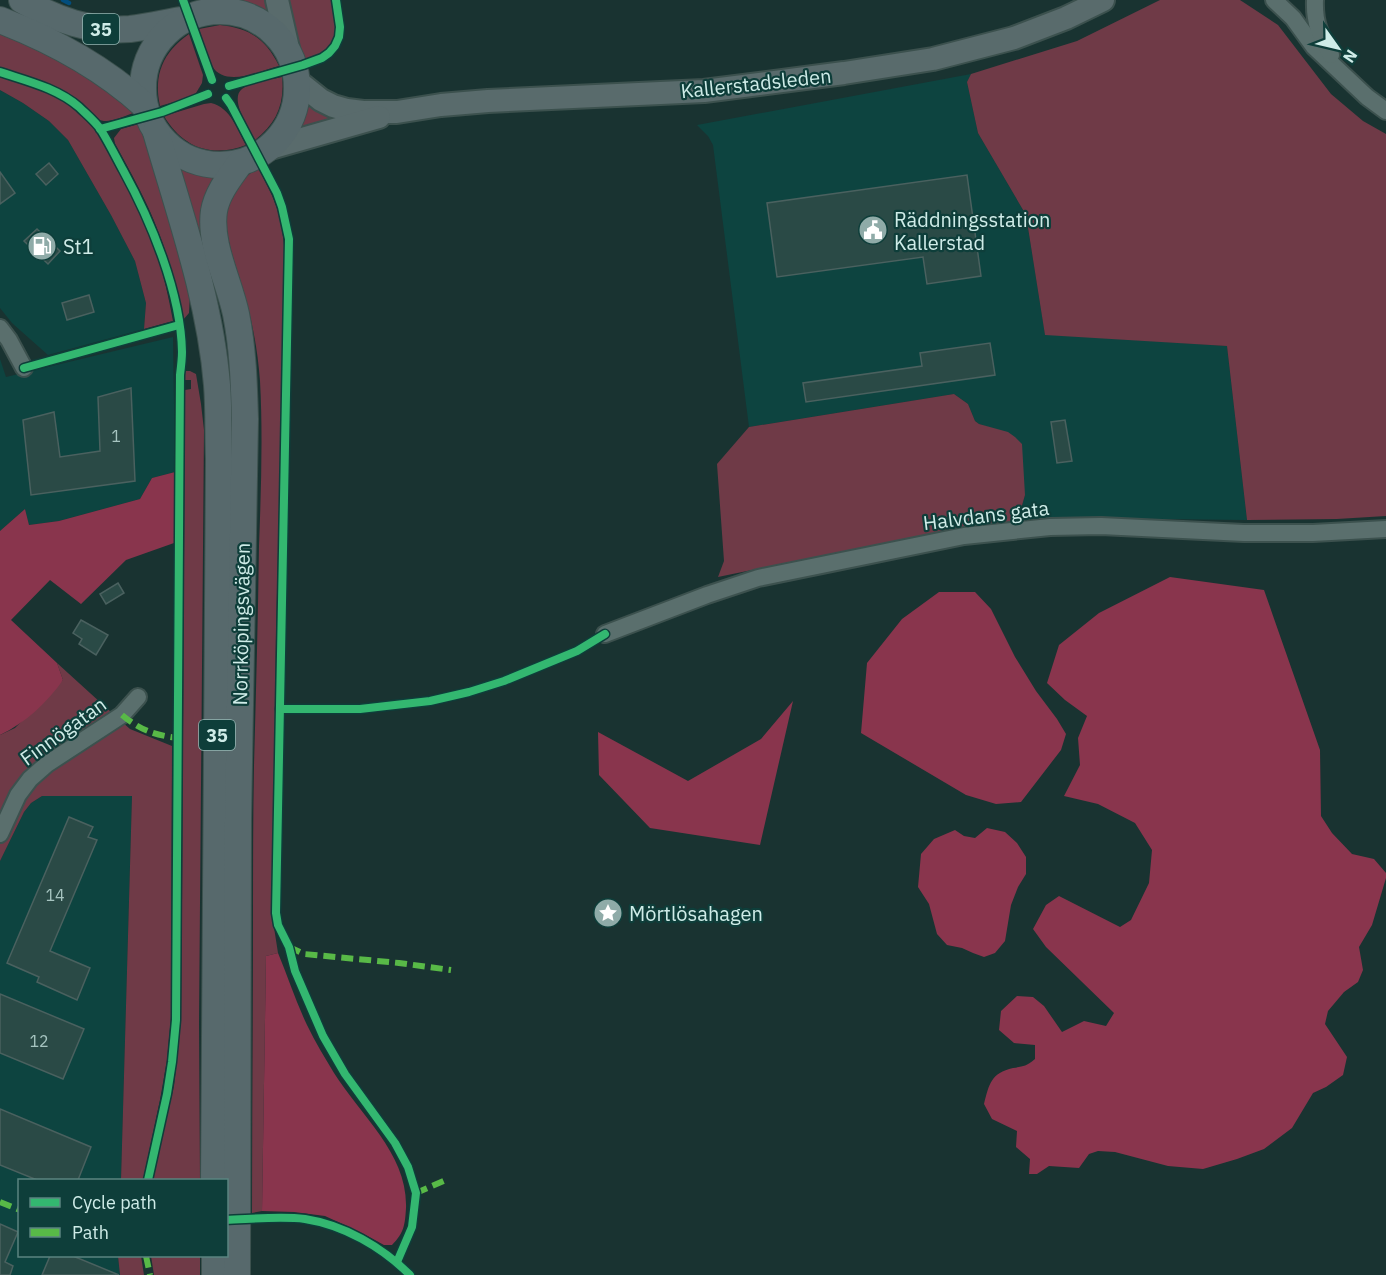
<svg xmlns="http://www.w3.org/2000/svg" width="1386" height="1275" font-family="'IBM Plex Sans',sans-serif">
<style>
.built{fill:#0d4440}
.green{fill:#6f3a47}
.forest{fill:#89354d}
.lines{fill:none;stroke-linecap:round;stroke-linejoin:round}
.stream{stroke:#024d7d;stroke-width:4.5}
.building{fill:#2a4a46;stroke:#4a615f;stroke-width:1.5}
.street-casing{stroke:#3c514e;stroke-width:20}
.secondary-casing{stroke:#3c514e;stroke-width:26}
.primary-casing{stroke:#3c514e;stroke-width:28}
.street{stroke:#5a6f6d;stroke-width:16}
.secondary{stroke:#596b6c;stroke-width:22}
.primary{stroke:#57696c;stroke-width:26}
.quiet{stroke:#58b947;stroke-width:6;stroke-dasharray:12 6;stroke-linecap:butt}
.cycleway-casing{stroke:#0e3e3a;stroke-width:11}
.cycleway{stroke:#33b770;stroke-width:8}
.labels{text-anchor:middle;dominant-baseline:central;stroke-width:4.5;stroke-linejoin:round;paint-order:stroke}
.number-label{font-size:16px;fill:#a6c4c0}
.shield{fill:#0e3e3a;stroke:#95b8b4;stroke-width:1.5}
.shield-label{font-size:18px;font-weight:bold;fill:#cfece8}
.street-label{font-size:20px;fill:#cfece8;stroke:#0e3e3a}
.poi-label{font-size:20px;fill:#cfece8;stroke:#0e3e3a;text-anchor:start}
</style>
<rect width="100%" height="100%" fill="#193331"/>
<!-- built -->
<g class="built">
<polygon points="971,74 967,82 978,133 1026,215 1045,334 1227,346 1247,520 1079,518 1013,521 1021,509 1025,495 988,427 979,424 975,421 968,404 954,394 749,427 713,145 708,136 697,125"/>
<polygon points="0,90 23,103 49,121 68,140 111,215 135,261 146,303 144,329 48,355 12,323 0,308"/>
<polygon points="173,337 175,472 152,478 140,499 59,521 29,525 25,509 0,531 0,359 6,377"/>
<polygon points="42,796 132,796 121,1180 20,1180 20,1256 118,1256 120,1275 0,1275 0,861 24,812 31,803"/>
</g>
<!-- green -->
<g class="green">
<path d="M232 0H268L272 19C259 10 247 4 231 2Z"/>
<path d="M289 0H332C337 35 342 49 302 60Z"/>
<polygon points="1160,0 1240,0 1278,25 1331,94 1363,121 1386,134 1386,516 1337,519 1247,520 1227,346 1045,335 1026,215 978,133 967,82 971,74 1077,41"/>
<path d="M220 25C249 28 266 39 279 66 260 71 225 88 212 66 206 55 203 41 199 29Z"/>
<path d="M0 31 87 73 136 112C127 115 114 122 104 121 94 120 86 108 78 101 56 84 27 77 0 69Z"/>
<path d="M189 34 203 75 202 83 196 93 188 98 160 106C153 75 163 52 189 34Z"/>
<path d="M0 77C26 84 55 92 76 109 94 124 106 145 117 165 128 185 139 206 148 227 160 257 167 289 173 321L144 329 146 303 135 261 111 215 68 140 49 121 23 103 0 90Z"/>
<path d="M282 77C285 104 276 124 255 140 249 129 229 99 242 89 249 83 272 79 282 77Z"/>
<path d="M211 103C231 108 237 129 246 145 212 158 183 148 164 116L204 104Z"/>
<polygon points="306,103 328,117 338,120 294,136 304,115"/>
<path d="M142 123 180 248 190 293 189 313 183 320C176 290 170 260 158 231 147 201 131 173 115 144L114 138 121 129Z"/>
<polygon points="178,165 203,173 216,175 202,230 198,231"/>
<path d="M258 168C277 202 283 219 285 259L276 636 273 921 278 953 266 956 262 1211 252 1213C252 1115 253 1017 253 919 253 868 253 816 254 765 256 692 258 619 259 546 261 491 263 436 260 381 258 353 253 324 245 297 233 250 204 202 258 168Z"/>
<polygon points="185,371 190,371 196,374 201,404 204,430 199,1023 200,1180 153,1180 159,1150 174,1086 181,1020 182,900 185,390 191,389 191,380 185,380"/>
<polygon points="954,394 968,404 975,421 979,424 1008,432 1015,437 1022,444 1025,495 1021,509 1013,521 958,528 718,577 724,561 717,464 749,427"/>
<polygon points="57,663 112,713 0,817 0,735 15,728 63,680"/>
<polygon points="121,721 130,729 172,746 171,1017 167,1060 160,1100 143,1180 121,1180 132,796 42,796 31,803 24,812 0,861 0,841 31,784"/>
<polygon points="118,1256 141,1256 144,1275 120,1275"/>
<polygon points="151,1256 200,1256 200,1275 154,1275"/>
</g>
<!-- forest -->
<g class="forest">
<path d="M175 472 174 543 126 560 81 604 50 580 11 620 57 663 63 680C47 703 25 723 0 735V531L25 509 29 525 59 521 140 499 152 478Z"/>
<path d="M1170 577 1264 590 1320 750 1321 816 1332 833 1352 854 1374 859 1386 873V878L1372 925 1359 947 1363 970 1358 982 1344 992 1328 1011 1325 1024 1347 1057 1343 1075 1326 1087 1313 1093 1292 1128 1264 1149 1237 1159 1203 1169 1168 1166 1115 1152 1098 1151 1089 1154 1079 1168 1049 1166 1037 1174H1029L1030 1159 1016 1147 1017 1131 992 1119 984 1104C989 1084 991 1073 1013 1068 1024 1066 1025 1067 1035 1059V1045L1014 1043 999 1030 1001 1011 1017 996 1033 997 1044 1006 1062 1032 1084 1021 1106 1026 1114 1013 1046 947 1033 929 1046 905 1059 896 1120 927 1131 920 1149 883 1152 850 1135 823 1098 804 1064 796 1080 765 1078 738 1087 716 1065 700 1047 683 1059 645 1099 613Z"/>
<polygon points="939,592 975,592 991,609 1015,657 1036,691 1057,719 1066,734 1061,750 1021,802 996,804 966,795 861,733 867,663 902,619"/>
<polygon points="793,701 760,845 650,828 599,775 598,732 688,781 761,739"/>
<polygon points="987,828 1005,832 1017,843 1026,857 1026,874 1018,887 1011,905 1005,941 995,953 984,957 973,953 962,948 947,945 937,934 929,904 918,887 921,854 934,839 955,830 964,836 975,838"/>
<path d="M278 953C288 977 296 1002 307 1025 315 1042 325 1058 334 1073 361 1116 408 1154 406 1208 405 1225 404 1233 392 1245H384L362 1233 325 1216 294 1212 262 1211 266 956Z"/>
</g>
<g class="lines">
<!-- stream -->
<polyline class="stream" points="63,0 69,3"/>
</g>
<!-- building -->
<g class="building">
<polygon points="49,163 58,174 46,185 36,174"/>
<polygon points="0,172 15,193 0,204"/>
<polygon points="967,175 981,276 927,284 923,257 777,277 767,203"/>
<polygon points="37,229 60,251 48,264 24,241"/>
<polygon points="89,295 94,312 67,320 62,303"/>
<polygon points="990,343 995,375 806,402 803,383 922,366 920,353"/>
<polygon points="131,388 135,481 31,495 23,420 54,412 60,457 100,451 98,397"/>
<polygon points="1065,420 1072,461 1057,463 1051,422"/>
<polygon points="118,583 124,593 106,604 100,594"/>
<polygon points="81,620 108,635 96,655 79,644 82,639 73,633"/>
<polygon points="69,817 93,827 88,837 97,840 50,951 90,968 77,1000 37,982 39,977 7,963"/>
<polygon points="0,994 84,1029 63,1079 0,1053"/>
<polygon points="0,1109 91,1147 78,1180 37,1180 0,1165"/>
<polygon points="0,1224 18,1232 5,1262 13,1266 10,1275 0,1275"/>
<polygon points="50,1256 73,1256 119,1275 42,1275"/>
</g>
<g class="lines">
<!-- street casing -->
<g class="street-casing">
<g id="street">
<polyline points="1274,0 1293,18 1314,47 1367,97 1386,111"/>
<path d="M1315 0C1314 23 1320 35 1331 55"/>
<polyline points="0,328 9,340 24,368"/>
<polyline points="605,634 707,595 758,578 964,536 1050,527 1101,526 1244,533 1313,533 1386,529"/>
<polyline points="0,834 18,795 30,779 47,764 122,715 138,697"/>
</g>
</g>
<!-- secondary casing -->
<g class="secondary-casing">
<g id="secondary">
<polyline points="277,0 290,57"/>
<polyline points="205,12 217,0"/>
<polyline points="296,80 321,100 333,106 347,110 363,112 397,112 441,105 488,101 704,91 844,73 933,59 1014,38 1066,18 1103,0"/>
<polyline points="267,149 379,117"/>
</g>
</g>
<!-- primary casing -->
<g class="primary-casing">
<g id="primary">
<path d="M22 0C56 20 90 32 130 29 147 27 164 23 181 20"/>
<circle cx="220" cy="88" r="77"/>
<path d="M0 20C52 40 102 67 144 105"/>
<path d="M156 132C180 215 210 299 217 385 219 410 218 434 219 459L214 1180"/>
<polyline points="215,1256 215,1275"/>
<path d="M237 1275 238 820 245 419C244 384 243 349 236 314 229 281 209 244 214 211 217 193 230 177 240 163"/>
</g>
</g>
<!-- street -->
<use href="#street" class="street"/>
<!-- secondary -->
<use href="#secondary" class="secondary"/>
<!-- primary -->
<use href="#primary" class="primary"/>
<!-- quiet -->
<g class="quiet">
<path d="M122 715C140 730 154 735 178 738"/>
<polyline points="289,947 304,954 399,963 451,970"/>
<polyline points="416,1193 446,1180"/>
<polyline points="0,1202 20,1210"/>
<polyline points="146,1256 150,1275"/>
</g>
<!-- cycleway casing -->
<g class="cycleway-casing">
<g id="cycleway">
<polyline points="183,0 212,80"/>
<path d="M0 72C27 81 57 88 79 107 86 114 96 122 101 130 109 143 116 157 123 170 151 221 181 293 182 352 182 359 181 367 180 375L176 1020 172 1062 167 1094 148 1180"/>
<polyline points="229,86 303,65 322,58 329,53 335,46 339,37 340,27 336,0"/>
<polyline points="226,98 231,105 277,193 282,207 289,239 276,913 278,925 289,947 295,971 323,1036 345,1074 395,1143 408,1167 416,1193 412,1227 397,1262"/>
<polyline points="100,129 162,112 208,94"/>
<polyline points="24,368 179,325"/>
<polyline points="280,709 360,709 430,701 469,692 504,681 577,651 605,634"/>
<path d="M226 1220C252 1219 280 1216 305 1219 344 1225 382 1247 410 1275"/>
</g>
</g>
<!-- cycleway -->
<use href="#cycleway" class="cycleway"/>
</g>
<!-- icons -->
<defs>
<g id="civic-disc" transform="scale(1.5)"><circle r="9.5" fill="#8faba8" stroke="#0e3e3a"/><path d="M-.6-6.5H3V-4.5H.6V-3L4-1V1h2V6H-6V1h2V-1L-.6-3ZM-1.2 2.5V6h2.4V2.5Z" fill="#fff"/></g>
<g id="fuel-disc" transform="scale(1.5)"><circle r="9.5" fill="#8faba8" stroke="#0e3e3a"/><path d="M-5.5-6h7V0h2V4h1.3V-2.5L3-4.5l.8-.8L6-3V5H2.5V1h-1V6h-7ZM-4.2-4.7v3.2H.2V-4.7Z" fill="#fff"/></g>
<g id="sight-disc" transform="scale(1.5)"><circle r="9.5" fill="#8faba8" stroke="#0e3e3a"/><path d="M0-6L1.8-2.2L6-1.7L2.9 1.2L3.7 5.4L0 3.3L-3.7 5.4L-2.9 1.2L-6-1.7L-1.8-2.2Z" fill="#fff"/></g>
</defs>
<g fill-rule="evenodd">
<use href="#civic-disc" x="873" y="230"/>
<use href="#fuel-disc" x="42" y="246"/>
<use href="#sight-disc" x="608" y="913"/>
</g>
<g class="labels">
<!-- number labels -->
<g class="number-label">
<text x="116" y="436">1</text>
<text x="55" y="895">14</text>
<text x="39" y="1041">12</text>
</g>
<!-- shield labels -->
<g class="shield">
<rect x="83" y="14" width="36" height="30" rx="4.5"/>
<rect x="199" y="720" width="36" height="30" rx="4.5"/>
</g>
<g class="shield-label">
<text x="101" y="29">35</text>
<text x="217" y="735">35</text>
</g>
<!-- street labels -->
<g class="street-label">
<text transform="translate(756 83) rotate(-6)">Kallerstadsleden</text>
<text transform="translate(986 515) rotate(-7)">Halvdans gata</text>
<text transform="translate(241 624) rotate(-89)">Norrköpingsvägen</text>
<text transform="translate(63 731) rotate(-36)">Finnögatan</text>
</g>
<!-- poi labels -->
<g class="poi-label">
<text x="894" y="219">Räddningsstation<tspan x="894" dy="23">Kallerstad</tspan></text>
<text x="63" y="246">St1</text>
<text x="629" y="913">Mörtlösahagen</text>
</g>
</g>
<!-- legend -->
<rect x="18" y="1179" width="210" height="78" fill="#0e3e3a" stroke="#5b8480" stroke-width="1.5"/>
<rect x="30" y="1198" width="30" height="9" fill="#33b770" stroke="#5b8480" stroke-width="1.5"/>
<text x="72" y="1209" font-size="18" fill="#cfece8">Cycle path</text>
<rect x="30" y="1228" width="30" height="9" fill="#58b947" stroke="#5b8480" stroke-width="1.5"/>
<text x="72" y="1239" font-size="18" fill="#cfece8">Path</text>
<!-- north arrow -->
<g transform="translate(1338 48) rotate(124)" stroke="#0e3e3a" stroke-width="4.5" paint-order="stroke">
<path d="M0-4.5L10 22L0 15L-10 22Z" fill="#cfece8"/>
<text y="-9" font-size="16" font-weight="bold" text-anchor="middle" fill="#cfece8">N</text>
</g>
</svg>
